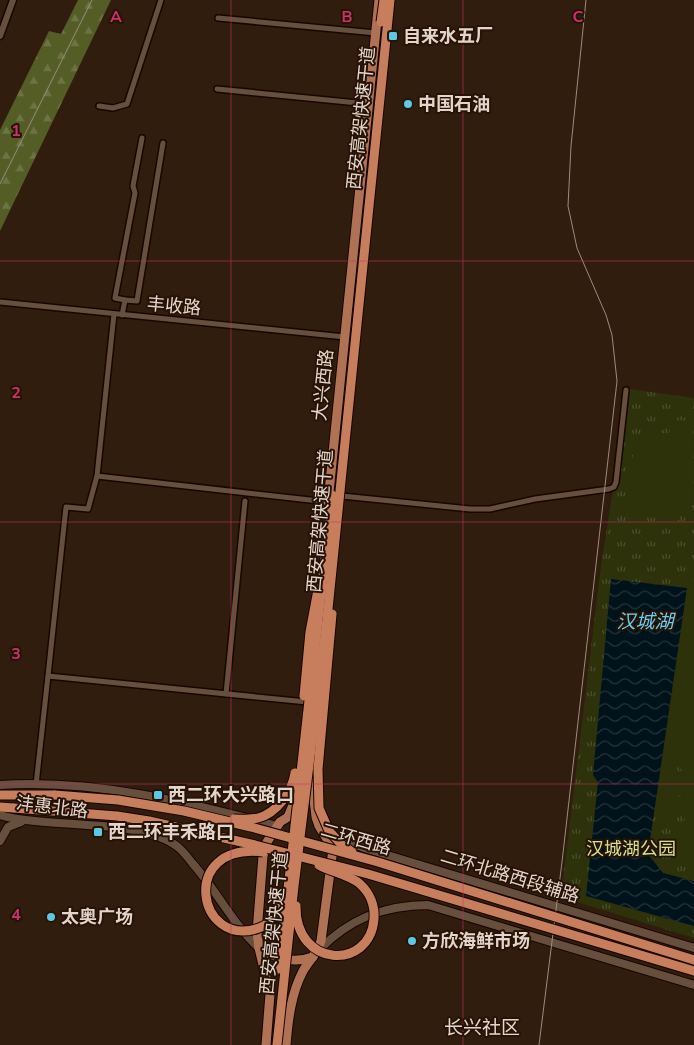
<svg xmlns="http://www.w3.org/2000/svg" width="694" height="1045" font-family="'Nunito Sans','Noto Sans SC',sans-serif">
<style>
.forest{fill:url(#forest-firs)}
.park{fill:url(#park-tufts)}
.garden{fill:#2d320b}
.water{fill:url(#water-waves)}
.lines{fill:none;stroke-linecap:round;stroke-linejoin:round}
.minor-casing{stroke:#180600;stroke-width:8}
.tertiary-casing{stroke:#180600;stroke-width:9}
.secondary-casing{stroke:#180600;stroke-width:10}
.primary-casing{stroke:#180600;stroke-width:11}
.trunk-casing{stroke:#180600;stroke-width:11}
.minor{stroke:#674f3e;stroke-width:5}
.tertiary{stroke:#674f3e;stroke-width:6}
.secondary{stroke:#674f3e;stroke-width:8}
.primary{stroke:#af7255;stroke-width:9}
.trunk{stroke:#c77e5d;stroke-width:9}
.rail{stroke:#9c8b7f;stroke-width:1}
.trunk-bridge-casing{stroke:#180600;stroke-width:11;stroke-linecap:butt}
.trunk-bridge{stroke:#c77e5d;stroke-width:9}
.grid{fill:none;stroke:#c7346c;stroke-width:1;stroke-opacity:0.55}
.poi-dot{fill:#5bc8e6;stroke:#271305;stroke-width:2}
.labels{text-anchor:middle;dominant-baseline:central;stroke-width:4;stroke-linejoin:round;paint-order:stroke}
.poi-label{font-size:18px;font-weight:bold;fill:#e3d5cb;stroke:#271305;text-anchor:start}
.street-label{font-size:18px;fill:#e3d5cb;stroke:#271305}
.park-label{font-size:18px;fill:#d3e28e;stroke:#271305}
.water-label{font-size:19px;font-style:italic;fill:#66cff2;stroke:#271305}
.neighbourhood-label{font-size:19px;fill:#e3d5cb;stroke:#271305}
.grid-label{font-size:16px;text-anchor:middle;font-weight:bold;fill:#c7346c;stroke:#271305;stroke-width:4;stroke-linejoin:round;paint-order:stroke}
</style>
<defs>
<pattern id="forest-firs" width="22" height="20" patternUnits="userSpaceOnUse" patternTransform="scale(1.25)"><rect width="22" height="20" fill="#555d26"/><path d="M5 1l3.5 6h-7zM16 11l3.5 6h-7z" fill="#6d7344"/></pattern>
<pattern id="park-tufts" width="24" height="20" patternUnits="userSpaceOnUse" patternTransform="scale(1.25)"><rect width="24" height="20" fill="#2d320b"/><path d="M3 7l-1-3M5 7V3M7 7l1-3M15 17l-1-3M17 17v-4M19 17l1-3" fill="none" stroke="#4b4f2d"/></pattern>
<pattern id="water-waves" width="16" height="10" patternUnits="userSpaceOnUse" patternTransform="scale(1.25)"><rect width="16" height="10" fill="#00131a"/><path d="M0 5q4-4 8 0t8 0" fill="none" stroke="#25343a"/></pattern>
</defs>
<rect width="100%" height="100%" fill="#311d0e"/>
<!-- forest -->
<polygon class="forest" points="78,0 111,0 0,231 0,130 49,31 61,34"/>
<!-- park -->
<polygon class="park" points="629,389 694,398 694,938 561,897 601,566"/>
<!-- garden -->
<g class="garden">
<polygon points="693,390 694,505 681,504 679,520 624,515 636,437 642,434 669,433 673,420 690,421"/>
<path d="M687 577 694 581V722L672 737 669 752 679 775 680 788 682 771 675 756 673 743 680 735 694 725V866L670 848C672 840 678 838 681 831 688 819 683 805 680 793L669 809H662L659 814H653L663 735 674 685Z"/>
</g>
<!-- water -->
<polygon class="water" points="611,579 687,588 648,854 663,873 694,881 694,926 586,896 598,782 593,775"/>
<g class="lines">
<!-- minor casing -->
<g class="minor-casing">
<g id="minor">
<polyline points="218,18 376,33"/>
<polyline points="217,89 368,104"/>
<polyline points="99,106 113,108 127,104 161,0"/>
<polyline points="125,300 137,301 163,143"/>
<polyline points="0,302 345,337"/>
<polyline points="114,314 97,476 328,502"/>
<polyline points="122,315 125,300 115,298 135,193 133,186 142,138"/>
<polyline points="342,496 470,509 490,509 535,499 609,489 614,487 616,482 626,390"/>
<polyline points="48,676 66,507 88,509 97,476"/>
<polyline points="226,694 245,501"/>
<polyline points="36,785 48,676 307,702"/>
</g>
</g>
<!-- tertiary casing -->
<g class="tertiary-casing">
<polyline id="tertiary" points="0,36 13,0"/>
</g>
<!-- secondary casing -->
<g class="secondary-casing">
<g id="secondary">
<path d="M0 785C94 779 187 802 277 826"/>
<path d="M0 815C49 829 141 818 178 847 184 852 189 859 193 864 216 890 235 927 259 948"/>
<polyline points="338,838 364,848 694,948"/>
<polyline points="0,841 8,827 21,822"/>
<path d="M319 950C349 919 384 905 428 905L694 985"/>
</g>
</g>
<!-- primary casing -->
<g class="primary-casing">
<g id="primary">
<polyline points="328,502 379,0"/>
<path d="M259 948C276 959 293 964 313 957"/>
<polyline points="266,1045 270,994 259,948 257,932 263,856 267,842 280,822 288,817 296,798"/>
<path d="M286 1045C288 1020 291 994 303 971 309 960 318 953 321 941L333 849 319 826 316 817 313 790 315 771"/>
</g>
</g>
<!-- trunk casing -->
<g class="trunk-casing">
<g id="trunk">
<polyline points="0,795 55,795"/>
<polyline points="0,807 14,808"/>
</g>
</g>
<!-- minor -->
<use href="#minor" class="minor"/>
<!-- tertiary -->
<use href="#tertiary" class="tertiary"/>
<!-- secondary -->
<use href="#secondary" class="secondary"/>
<!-- primary -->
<use href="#primary" class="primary"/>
<!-- trunk -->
<use href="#trunk" class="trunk"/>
<!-- rail -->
<g class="rail">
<polyline points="0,184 92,0"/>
<polyline points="539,1045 562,862 617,381 612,335 606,315 577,248 568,206 571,146 586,0"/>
</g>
<!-- trunk-bridge casing -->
<g class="trunk-bridge-casing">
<g id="trunk-bridge">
<polyline points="381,22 384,0"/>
<polyline points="332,614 318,769 319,808 329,831 342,845 352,852"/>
<polyline points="304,696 310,632 317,595"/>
<polyline points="55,795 118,800 184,811 251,827 378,862 694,960"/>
<polyline points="14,808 117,816 149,821 255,845 368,874 694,971"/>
<path d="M234 819C242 819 251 820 258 818 277 813 292 792 295 773"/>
<path d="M263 852C178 842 197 950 259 928 271 924 279 912 282 900"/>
<path d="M296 906C295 968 370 971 374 919 375 906 370 893 360 884 350 875 331 872 319 865"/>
<polyline points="279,969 332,495"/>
<polyline points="277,1045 294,886 327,619 390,0"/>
</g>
</g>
<!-- trunk-bridge -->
<use href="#trunk-bridge" class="trunk-bridge"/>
</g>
<!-- grid -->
<path class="grid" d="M231 0V1045M463 0V1045M0 261H694M0 522H694M0 784H694"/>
<!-- markers -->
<g class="poi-dot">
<rect x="388" y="31" width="10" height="10" rx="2.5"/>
<circle cx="408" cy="104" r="5"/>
<rect x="153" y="790" width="10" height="10" rx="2.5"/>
<rect x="93" y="827" width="10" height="10" rx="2.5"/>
<circle cx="51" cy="917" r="5"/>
<circle cx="412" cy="941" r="5"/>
</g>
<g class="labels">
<!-- poi labels -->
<g class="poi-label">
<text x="403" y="36">自来水五厂</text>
<text x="418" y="104">中国石油</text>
<text x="168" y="795">西二环大兴路口</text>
<text x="108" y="832">西二环丰禾路口</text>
<text x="61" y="917">太奥广场</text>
<text x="422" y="941">方欣海鲜市场</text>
</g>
<!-- street labels -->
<g class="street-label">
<text transform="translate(361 118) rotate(-84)">西安高架快速干道</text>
<text transform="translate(174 306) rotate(5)">丰收路</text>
<text transform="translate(323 385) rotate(-84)">大兴西路</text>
<text transform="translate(320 521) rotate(-85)">西安高架快速干道</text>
<text transform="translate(52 807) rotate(7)">沣惠北路</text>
<text transform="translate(356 839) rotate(16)">二环西路</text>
<text transform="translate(510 876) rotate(17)">二环北路西段辅路</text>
<text transform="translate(274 923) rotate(-84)">西安高架快速干道</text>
</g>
<!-- park labels -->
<g class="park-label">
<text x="631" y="849">汉城湖公园</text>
</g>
<!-- water labels -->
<g class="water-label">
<text x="645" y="622">汉城湖</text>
</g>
<!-- neighbourhood labels -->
<g class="neighbourhood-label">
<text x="482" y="1028">长兴社区</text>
</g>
</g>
<g class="grid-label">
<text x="116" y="22">A</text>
<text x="347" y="22">B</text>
<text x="578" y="22">C</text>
<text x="16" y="136">1</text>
<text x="16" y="398">2</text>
<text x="16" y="659">3</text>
<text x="16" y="920">4</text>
</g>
</svg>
